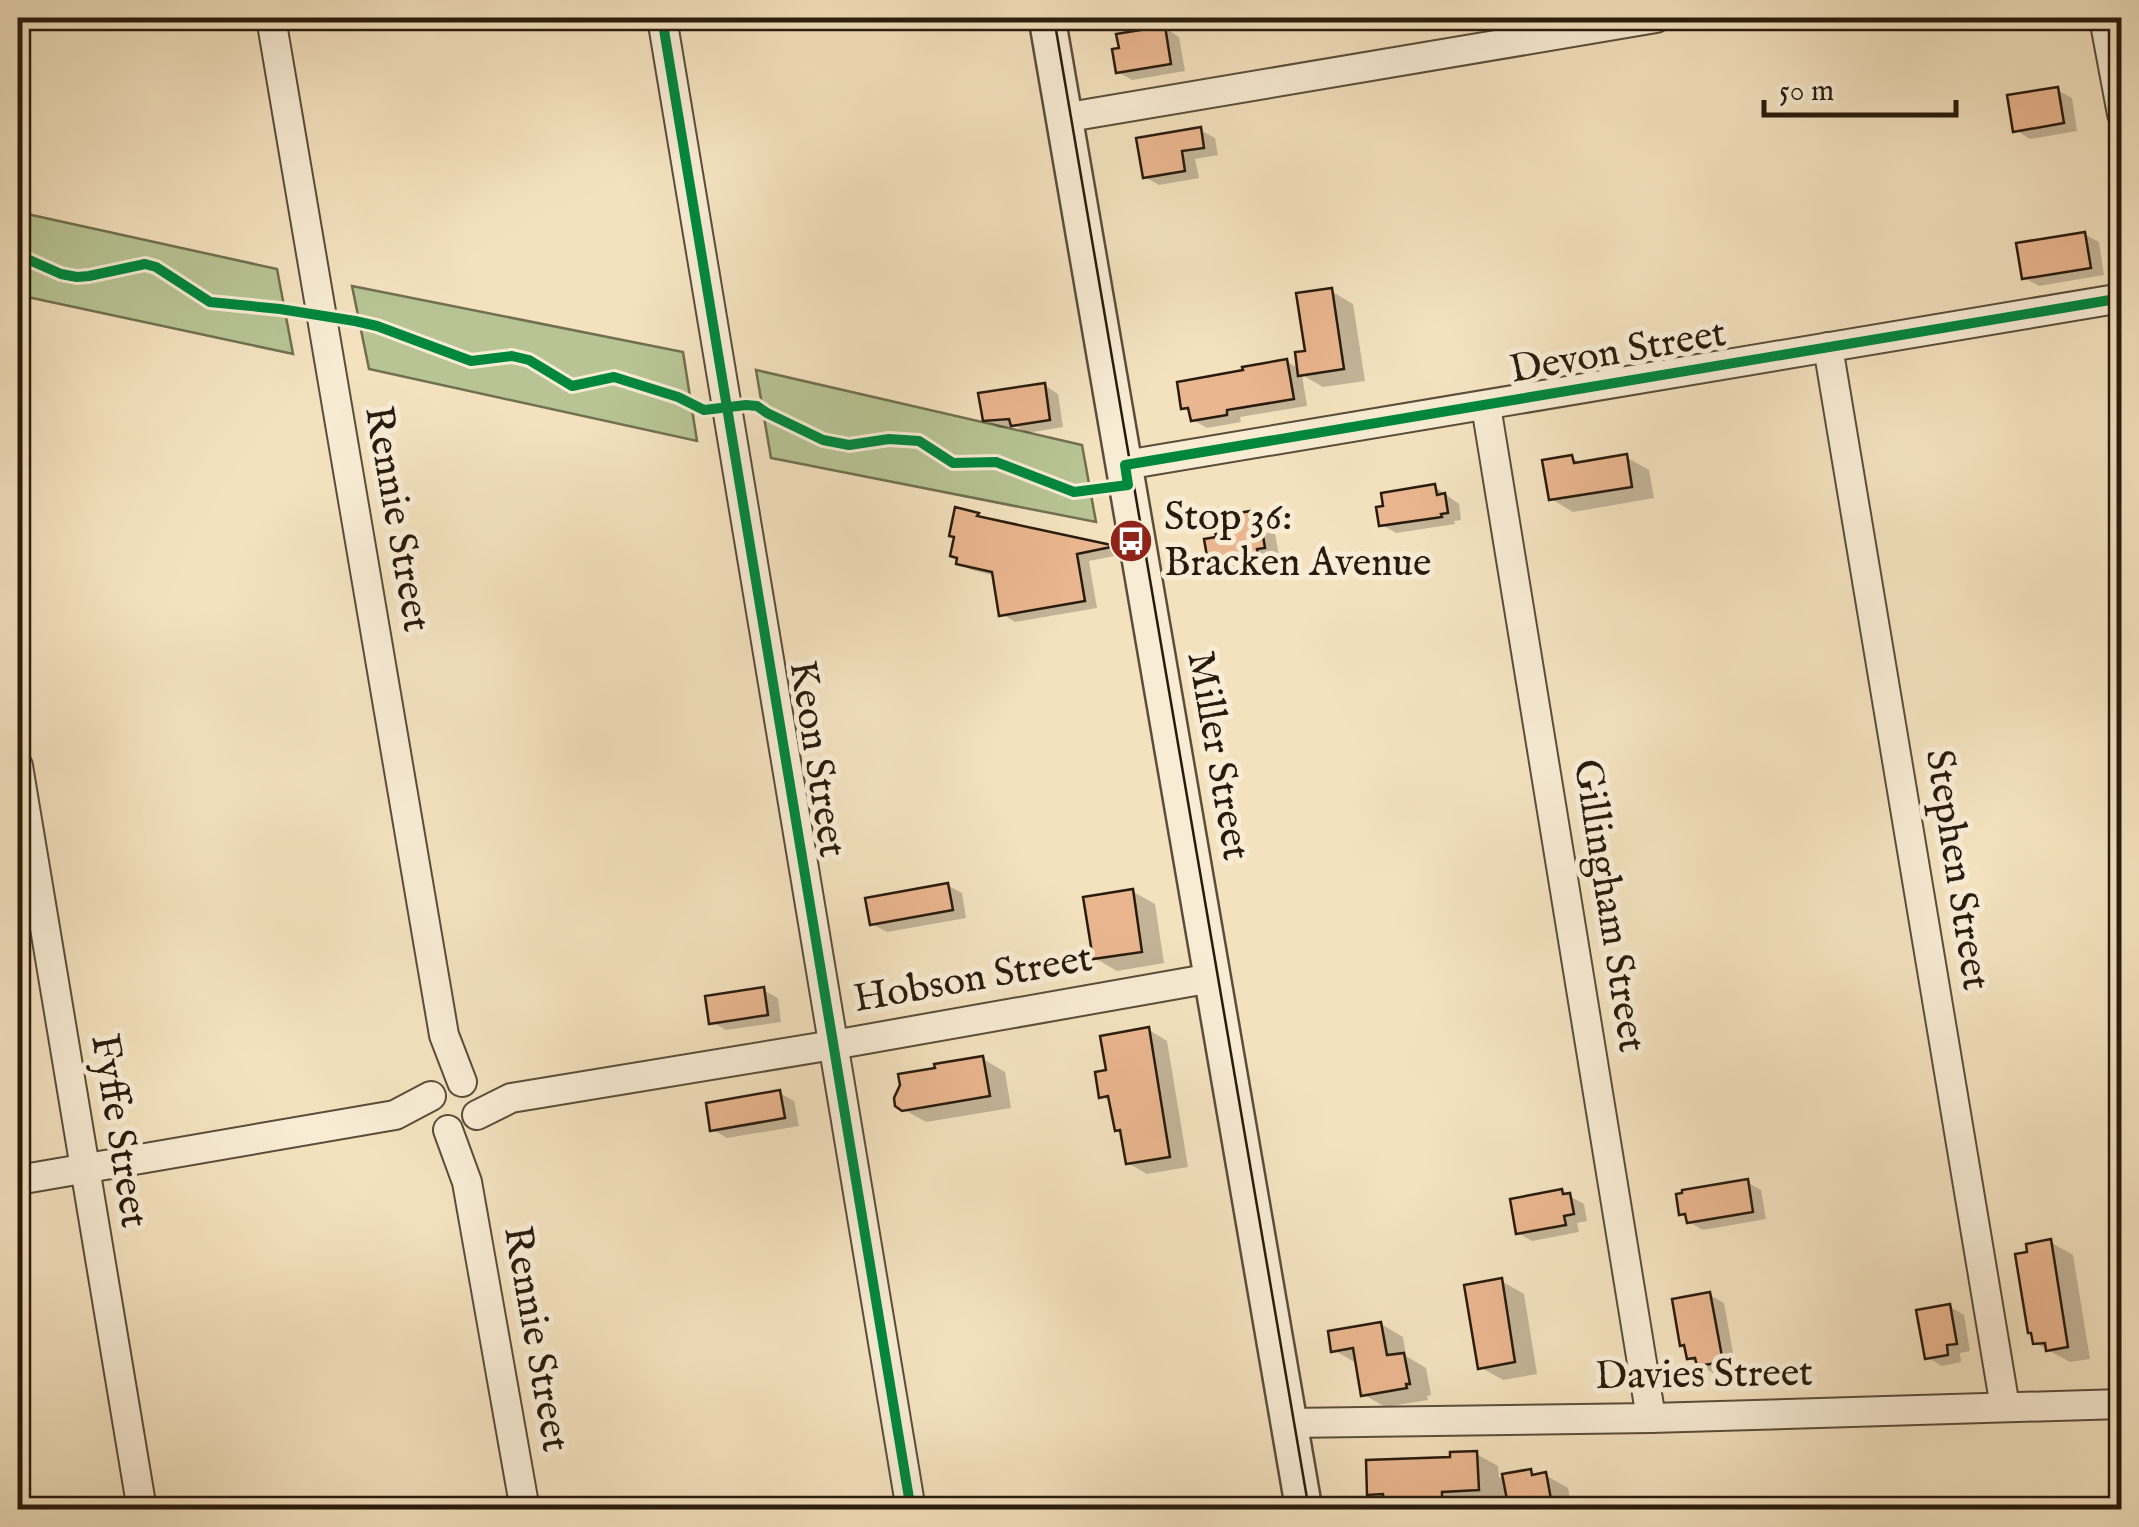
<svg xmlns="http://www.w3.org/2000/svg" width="2139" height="1527" font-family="'IM FELL English',serif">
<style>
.green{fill:#b8c494;stroke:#707050;stroke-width:2.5}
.shadow{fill:#0003}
.building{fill:#eab68f;stroke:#281b0d;stroke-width:2.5}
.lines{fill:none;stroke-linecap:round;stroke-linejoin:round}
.minor-casing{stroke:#5b4d3a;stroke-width:32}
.tertiary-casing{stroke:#5b4d3a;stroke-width:40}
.minor{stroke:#f8ecd5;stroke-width:28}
.tertiary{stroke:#f8ecd5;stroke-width:35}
.tram{stroke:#281b0d;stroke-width:2.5}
.cycleway-casing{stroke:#f8ecd5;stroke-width:16}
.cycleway{stroke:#00873e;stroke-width:10}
.labels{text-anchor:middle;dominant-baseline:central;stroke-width:10;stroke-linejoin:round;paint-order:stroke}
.street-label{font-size:40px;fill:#281b0d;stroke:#f8ecd5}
.poi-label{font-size:40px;fill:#281b0d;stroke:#f8ecd5;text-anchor:start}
</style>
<rect width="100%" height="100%" fill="#f4e2bf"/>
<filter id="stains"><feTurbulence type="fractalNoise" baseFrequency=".002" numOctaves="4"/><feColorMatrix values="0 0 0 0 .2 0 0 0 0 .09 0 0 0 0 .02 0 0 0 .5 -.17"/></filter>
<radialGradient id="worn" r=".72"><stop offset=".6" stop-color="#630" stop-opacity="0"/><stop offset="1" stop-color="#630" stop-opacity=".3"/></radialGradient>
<!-- green -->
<g class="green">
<polygon points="18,212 277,269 293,354 18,295"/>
<polygon points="352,286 683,352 697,441 369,369"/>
<polygon points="756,370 1082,445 1096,522 771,458"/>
</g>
<!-- shadow -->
<g class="shadow">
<polygon points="1165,28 1179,37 1185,71 1132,80 1118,72"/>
<polygon points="2057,90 2072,98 2077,131 2030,139 2016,130"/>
<polygon points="1200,130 1215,138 1218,155 1195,159 1199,178 1159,185 1145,177"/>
<polygon points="2084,234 2099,242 2104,275 2039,286 2025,278"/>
<polygon points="1331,291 1353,304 1365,381 1323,387 1302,375 1307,406 1240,417 1241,422 1207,428 1193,420 1192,412 1184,408 1287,362 1300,369"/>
<polygon points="1044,385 1058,394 1063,427 1027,433 1017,427 999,428 985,420"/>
<polygon points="1626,457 1649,470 1654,498 1573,512 1551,499 1572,458 1582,464"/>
<polygon points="1435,487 1459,504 1461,520 1454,521 1455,524 1396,533 1382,525"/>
<polygon points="957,510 978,515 988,521 1115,549 1125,554 1089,561 1097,608 1015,622 1002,614 995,576 972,570 958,563"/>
<polygon points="1259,514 1273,523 1279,555 1271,556 1271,561 1224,569 1210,560 1219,539"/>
<polygon points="947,885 962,893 966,918 887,932 872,924"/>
<polygon points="1132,891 1155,904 1164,963 1117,971 1095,958"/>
<polygon points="763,990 778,998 781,1022 726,1030 712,1022"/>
<polygon points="1149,1030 1167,1041 1188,1167 1147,1174 1128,1163 1123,1133 1117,1129 1112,1102 1101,1096"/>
<polygon points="983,1059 1005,1072 1011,1108 926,1122 903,1109 938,1070"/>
<polygon points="780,1093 794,1101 799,1126 727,1138 713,1130"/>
<polygon points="1747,1182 1761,1190 1766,1219 1703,1230 1689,1222 1688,1217 1681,1213"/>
<polygon points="1562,1192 1584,1204 1587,1221 1577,1223 1579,1232 1532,1241 1518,1233"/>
<polygon points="2050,1242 2073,1255 2090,1359 2070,1362 2035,1343"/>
<polygon points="1501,1281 1524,1294 1537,1374 1503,1380 1480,1367"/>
<polygon points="1710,1295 1724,1303 1736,1369 1713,1373 1689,1358 1687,1347 1683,1344"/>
<polygon points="1949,1306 1964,1315 1970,1351 1960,1353 1961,1362 1942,1366 1927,1357"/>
<polygon points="1381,1324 1403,1337 1406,1356 1426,1368 1431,1395 1427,1396 1428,1400 1385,1407 1363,1394 1356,1363 1334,1350"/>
<polygon points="1476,1454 1498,1466 1499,1478 1530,1471 1538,1476 1545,1475 1568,1488 1572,1510 1486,1510 1485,1503 1463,1503 1463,1510 1386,1510 1386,1503 1370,1493 1453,1459"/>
</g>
<!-- building -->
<g class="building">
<polygon points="1165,26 1171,64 1116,73 1112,49 1119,48 1116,34"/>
<polygon points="2058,87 2064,123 2013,132 2007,95"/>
<polygon points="1201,127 1204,148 1182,151 1185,171 1143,178 1136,138"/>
<polygon points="2085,232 2091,268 2022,279 2016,243"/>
<polygon points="1332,288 1344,369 1298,376 1295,352 1305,351 1296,293"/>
<polygon points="1287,359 1294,399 1227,410 1227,415 1191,421 1188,408 1181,409 1177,382 1243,370 1242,367"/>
<polygon points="1045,383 1050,420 1011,426 1009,419 983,421 978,393"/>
<polygon points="1627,454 1632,487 1549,500 1542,460 1572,455 1574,463"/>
<polygon points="1435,484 1437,495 1445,493 1448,513 1441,514 1442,517 1379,526 1376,507 1383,506 1381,493"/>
<polygon points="955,507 979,513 977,516 1116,546 1077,554 1085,601 999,616 992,572 956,564 957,558 950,556 954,537 949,536"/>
<polygon points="1251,511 1252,513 1259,512 1265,548 1257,549 1258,554 1208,562 1204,539 1216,537 1213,517"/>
<polygon points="948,883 953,910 870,925 865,898"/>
<polygon points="1133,889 1142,952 1093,959 1083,897"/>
<polygon points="764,987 768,1015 709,1024 705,996"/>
<polygon points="1149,1027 1170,1157 1126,1164 1120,1130 1115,1131 1108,1096 1099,1098 1095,1072 1106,1070 1100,1036"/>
<polygon points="983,1056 990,1096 902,1111 895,1106 894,1098 900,1085 898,1074 935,1068 934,1064"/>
<polygon points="780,1090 785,1118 710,1131 706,1103"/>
<polygon points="1748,1179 1753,1212 1687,1223 1685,1214 1679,1215 1676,1194 1682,1193 1682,1190"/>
<polygon points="1562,1189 1563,1194 1570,1193 1574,1214 1564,1216 1566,1225 1516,1234 1510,1199"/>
<polygon points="2051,1239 2068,1347 2046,1351 2045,1343 2033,1344 2031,1333 2028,1333 2015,1254 2027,1252 2026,1244"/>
<polygon points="1502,1278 1515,1362 1478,1369 1464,1285"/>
<polygon points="1710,1292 1723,1362 1697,1366 1695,1358 1687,1359 1684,1345 1680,1346 1672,1299"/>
<polygon points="1950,1304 1957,1344 1947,1345 1948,1355 1925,1359 1916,1310"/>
<polygon points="1381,1322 1387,1355 1404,1353 1410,1384 1406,1384 1407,1388 1361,1396 1353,1348 1331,1352 1328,1331"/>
<polygon points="1477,1451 1479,1490 1442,1492 1442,1510 1384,1510 1383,1494 1367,1495 1366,1460 1450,1457 1450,1452"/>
<polygon points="1531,1469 1532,1475 1546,1472 1553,1510 1509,1510 1502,1474"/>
</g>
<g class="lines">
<!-- minor casing -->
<g class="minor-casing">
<g id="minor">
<polyline points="271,18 444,1035 462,1082"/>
<polyline points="662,18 911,1510"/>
<polyline points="2104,18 2122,114"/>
<polyline points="1063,118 1656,18"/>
<polyline points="1828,347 2005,1407"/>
<polyline points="1486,406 1651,1418"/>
<polyline points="1125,465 2122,298"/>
<polyline points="18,766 142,1510"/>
<polyline points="477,1115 511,1098 833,1045 1212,978"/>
<polyline points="448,1130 467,1182 525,1510"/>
<polyline points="18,1180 395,1115 431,1096"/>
<polyline points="1289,1423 1651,1418 2122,1404"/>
</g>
</g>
<!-- tertiary casing -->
<g class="tertiary-casing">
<polyline id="tertiary" points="1047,18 1304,1510"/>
</g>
<!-- minor -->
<use href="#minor" class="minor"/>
<!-- tertiary -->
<use href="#tertiary" class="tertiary"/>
<!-- tram -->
<polyline class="tram" points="1054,18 1309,1510"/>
<!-- cycleway casing -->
<g class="cycleway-casing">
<g id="cycleway">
<polyline points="662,18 911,1510"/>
<polyline points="18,255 61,274 77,277 89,276 145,264 156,267 210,302 280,309 355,321 377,326 471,361 512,356 529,360 572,386 614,377 678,397 704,410 746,405 757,406 767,413 823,440 849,445 889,439 919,441 953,463 996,462 1074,492 1128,485 1125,465 2122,298"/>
</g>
</g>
<!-- cycleway -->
<use href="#cycleway" class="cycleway"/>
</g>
<!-- icons -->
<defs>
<g id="bus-disc" transform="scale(2.25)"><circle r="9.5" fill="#8f2418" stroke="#f8ecd5"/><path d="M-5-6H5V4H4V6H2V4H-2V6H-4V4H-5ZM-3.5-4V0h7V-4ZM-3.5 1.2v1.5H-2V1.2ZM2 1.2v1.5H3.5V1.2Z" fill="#fff"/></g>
</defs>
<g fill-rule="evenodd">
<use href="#bus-disc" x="1131" y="541"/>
</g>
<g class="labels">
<!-- street labels -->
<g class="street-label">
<text transform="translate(1618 353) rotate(-10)">Devon Street</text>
<text transform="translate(396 519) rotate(80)">Rennie Street</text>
<text transform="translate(1217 756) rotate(80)">Miller Street</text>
<text transform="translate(816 759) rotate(81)">Keon Street</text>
<text transform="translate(1956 870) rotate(81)">Stephen Street</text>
<text transform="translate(1608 906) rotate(81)">Gillingham Street</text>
<text transform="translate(973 980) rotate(-10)">Hobson Street</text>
<text transform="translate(118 1131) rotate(81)">Fyffe Street</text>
<text transform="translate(535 1339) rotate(80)">Rennie Street</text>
<text transform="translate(1704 1376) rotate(-1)">Davies Street</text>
</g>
<!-- poi labels -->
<g class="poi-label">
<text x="1164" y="518">Stop 36:<tspan x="1164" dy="46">Bracken Avenue</tspan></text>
</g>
</g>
<!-- margin -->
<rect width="2139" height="1527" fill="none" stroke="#f4e2bf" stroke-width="60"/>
<rect x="20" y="20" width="2099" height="1487" fill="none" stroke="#281b0d" stroke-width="5"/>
<rect x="30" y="30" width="2079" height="1467" fill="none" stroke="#281b0d" stroke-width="2.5"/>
<!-- scale -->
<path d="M1764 100v15h192v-15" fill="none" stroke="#281b0d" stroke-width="5"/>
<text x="1779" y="100" font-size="30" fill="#281b0d" stroke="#f8ecd5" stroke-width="8" paint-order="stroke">50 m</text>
<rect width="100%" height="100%" filter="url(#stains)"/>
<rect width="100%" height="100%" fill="url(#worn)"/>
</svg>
